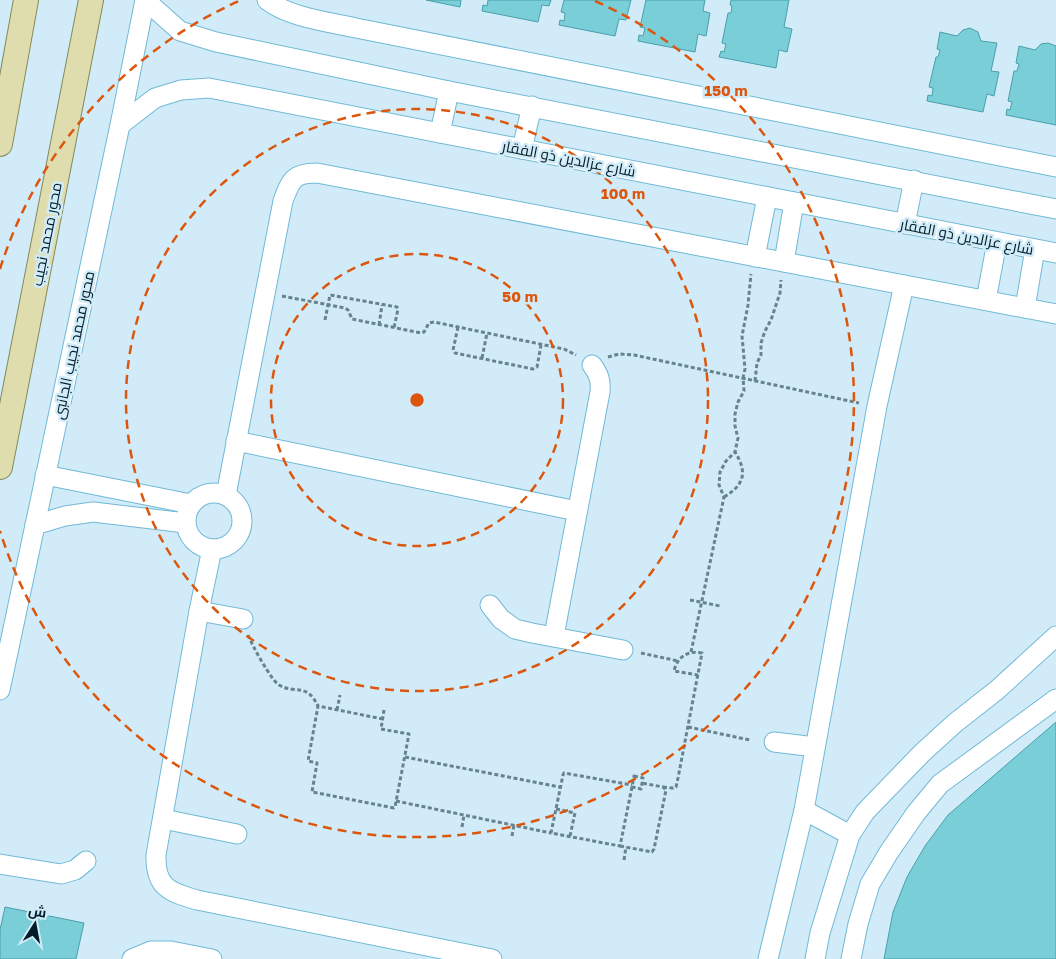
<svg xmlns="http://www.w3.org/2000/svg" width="1056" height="959" font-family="'Golos Text',Cairo,sans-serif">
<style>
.building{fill:#79ced8;stroke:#49a0aa}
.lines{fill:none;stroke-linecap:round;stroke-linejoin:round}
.minor-casing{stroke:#71b9d6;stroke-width:21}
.major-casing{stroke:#838a5b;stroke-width:26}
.path{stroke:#67838e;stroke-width:3;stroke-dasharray:4 2.5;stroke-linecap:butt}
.minor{stroke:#fff;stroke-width:19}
.major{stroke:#dfdcad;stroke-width:24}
.ring{fill:none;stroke:#dc560d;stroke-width:2.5;stroke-dasharray:9 6}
.labels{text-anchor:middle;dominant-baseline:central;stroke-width:5;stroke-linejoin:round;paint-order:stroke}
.street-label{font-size:15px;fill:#001d28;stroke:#d1ecf8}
.centre{fill:#dc560d;stroke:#d1ecf8;stroke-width:2.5}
.ring-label{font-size:15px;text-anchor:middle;font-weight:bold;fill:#dc560d;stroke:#d1ecf8;stroke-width:5;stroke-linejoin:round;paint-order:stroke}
</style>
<rect width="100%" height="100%" fill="#d1ecf8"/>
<!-- building -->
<g class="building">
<polygon points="426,0 461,0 460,7"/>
<polygon points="488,0 551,0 549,6 542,5 538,22 482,11 483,5 487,6"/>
<polygon points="564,0 631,0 626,20 619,19 615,36 559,25 560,20 564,21 565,13 561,12"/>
<polygon points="646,0 705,0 703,11 710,13 706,36 698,34 695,52 638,41 639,35 643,36 645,28 640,27"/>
<polygon points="731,0 789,0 784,27 792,29 787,52 779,50 776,68 719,57 721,51 724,52 726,44 722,43 728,13 731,13 732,6 730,5"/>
<polygon points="970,28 978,32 981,41 997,43 991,71 999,72 994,96 987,94 983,112 927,101 928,95 932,96 933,88 929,87 936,57 938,57 940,50 937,49 940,32 957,36 963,30"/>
<polygon points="1048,43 1056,46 1056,125 1006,115 1007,109 1010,110 1012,102 1008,101 1014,71 1017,71 1019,64 1016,63 1019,46 1035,50 1041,44"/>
<polygon points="1056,722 1056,959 884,959 893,912 907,877 925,846 948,815"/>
<polygon points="5,907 84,923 76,959 0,959 0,930"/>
</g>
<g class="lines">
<!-- minor casing -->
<g class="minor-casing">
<g id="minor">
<polyline points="145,0 180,31 216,42 449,91 1056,209"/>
<path d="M267 0C288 17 329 22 356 28L1056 167"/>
<polyline points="120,125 155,98 181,90 209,88 1056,253"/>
<polyline points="440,133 449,91"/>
<polyline points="522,149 532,106"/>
<polyline points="905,224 914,180"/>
<polyline points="755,257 767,197"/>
<polyline points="784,262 794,202"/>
<polyline points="986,300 997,242"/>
<polyline points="1025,308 1035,249"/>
<polyline points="236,441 577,511"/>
<polyline points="45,475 191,504"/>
<circle cx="214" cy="521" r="28"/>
<path d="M226 495 283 201C291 179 294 173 317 173L1056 314"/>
<polyline points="35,525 65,516 93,512 186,523"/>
<path d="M212 549 199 611 156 855C155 887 169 892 197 900L492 959"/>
<polyline points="490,605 501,619 515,629 532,633 623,650"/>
<polyline points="199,611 243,619"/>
<path d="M554 636 600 392C601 381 599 374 592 365"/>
<polyline points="0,690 120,125 145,0"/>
<polyline points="774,742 815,747"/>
<polyline points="804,810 850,835"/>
<polyline points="163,819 237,834"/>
<polyline points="0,864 61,874 75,870 86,861"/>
<polyline points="132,959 151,951 171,951 212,959"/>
<polyline points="768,959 804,810 877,406 904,285"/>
<polyline points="815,959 820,933 850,835 865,812 922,753 955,723 997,690 1056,636"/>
<polyline points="851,959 858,924 870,884 889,852 916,813 940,784 1056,699"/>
</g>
</g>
<!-- major casing -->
<g class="major-casing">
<g id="major">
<polyline points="0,144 26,0"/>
<polyline points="0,467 91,0"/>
</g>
</g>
<!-- path -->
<g class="path">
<polyline points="282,296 345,308 348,310 352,319 421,333 424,332 429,323 434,322 564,349 576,355"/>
<polyline points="325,320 330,295 397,307 398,309 394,328"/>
<polyline points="379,325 382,305"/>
<polyline points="458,327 453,350 455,353 533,369 537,367 541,345"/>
<polyline points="608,357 619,354 634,355 859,403"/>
<polyline points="482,358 487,333"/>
<polyline points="755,381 757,363 761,355 761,343 765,331 771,320 780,293 781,280"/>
<path d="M724 497C744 485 748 473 735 452"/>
<polyline points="690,600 720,606"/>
<path d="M248 635C252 645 271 680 279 685 297 695 306 682 318 706"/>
<polyline points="691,652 724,497 719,485 720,472 726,461 735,452 738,438 735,426 735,414 738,402 744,391 743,378 745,369 742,336 748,305 751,274"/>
<polyline points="641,653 678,661"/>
<polyline points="337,710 340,695"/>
<polyline points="383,719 318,706 308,761 317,763 312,792 394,808 395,807 409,734 381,729 384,710"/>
<polyline points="688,727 750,740"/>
<polyline points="405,757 560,787"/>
<polygon points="634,776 643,778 641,789 632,787"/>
<polyline points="632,787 620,846 551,833 563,775 564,773 632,785"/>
<path d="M663 787 673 788 676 787 678 778 702 653C688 650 677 657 674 671L698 675"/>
<polyline points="396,801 551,833"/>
<polyline points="556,809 575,813 570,836"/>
<polyline points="462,827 464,815"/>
<polyline points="512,836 514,825"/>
<polyline points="620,846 652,852 654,849 666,790 663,787 642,783"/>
<polyline points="624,860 626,847"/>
</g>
<!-- minor -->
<use href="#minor" class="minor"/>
<!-- major -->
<use href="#major" class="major"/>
</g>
<!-- distance rings -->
<g class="ring">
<circle cx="417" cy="400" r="146"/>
<circle cx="417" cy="400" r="291"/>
<path d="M0 269A437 437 0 0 1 239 1M595 1A437 437 0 1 1 0 531"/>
</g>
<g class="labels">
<!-- street labels -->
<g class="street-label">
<text transform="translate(569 158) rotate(11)">شارع عزالدين ذو الفقار</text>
<text transform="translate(46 234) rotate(-79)">محور محمد نجيب</text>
<text transform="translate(967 236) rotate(11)">شارع عزالدين ذو الفقار</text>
<text transform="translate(73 345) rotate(-78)">محور محمد نجيب الجانبى</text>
</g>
</g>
<circle cx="417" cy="400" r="8" class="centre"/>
<g class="ring-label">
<text x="726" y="96">150 m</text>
<text x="623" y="199">100 m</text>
<text x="520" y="302">50 m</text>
</g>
<!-- north arrow -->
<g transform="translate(35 924) rotate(11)" stroke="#d1ecf8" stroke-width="4" paint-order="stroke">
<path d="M0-4L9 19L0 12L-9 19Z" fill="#001d28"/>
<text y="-8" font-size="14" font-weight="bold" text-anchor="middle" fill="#001d28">ش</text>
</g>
</svg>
